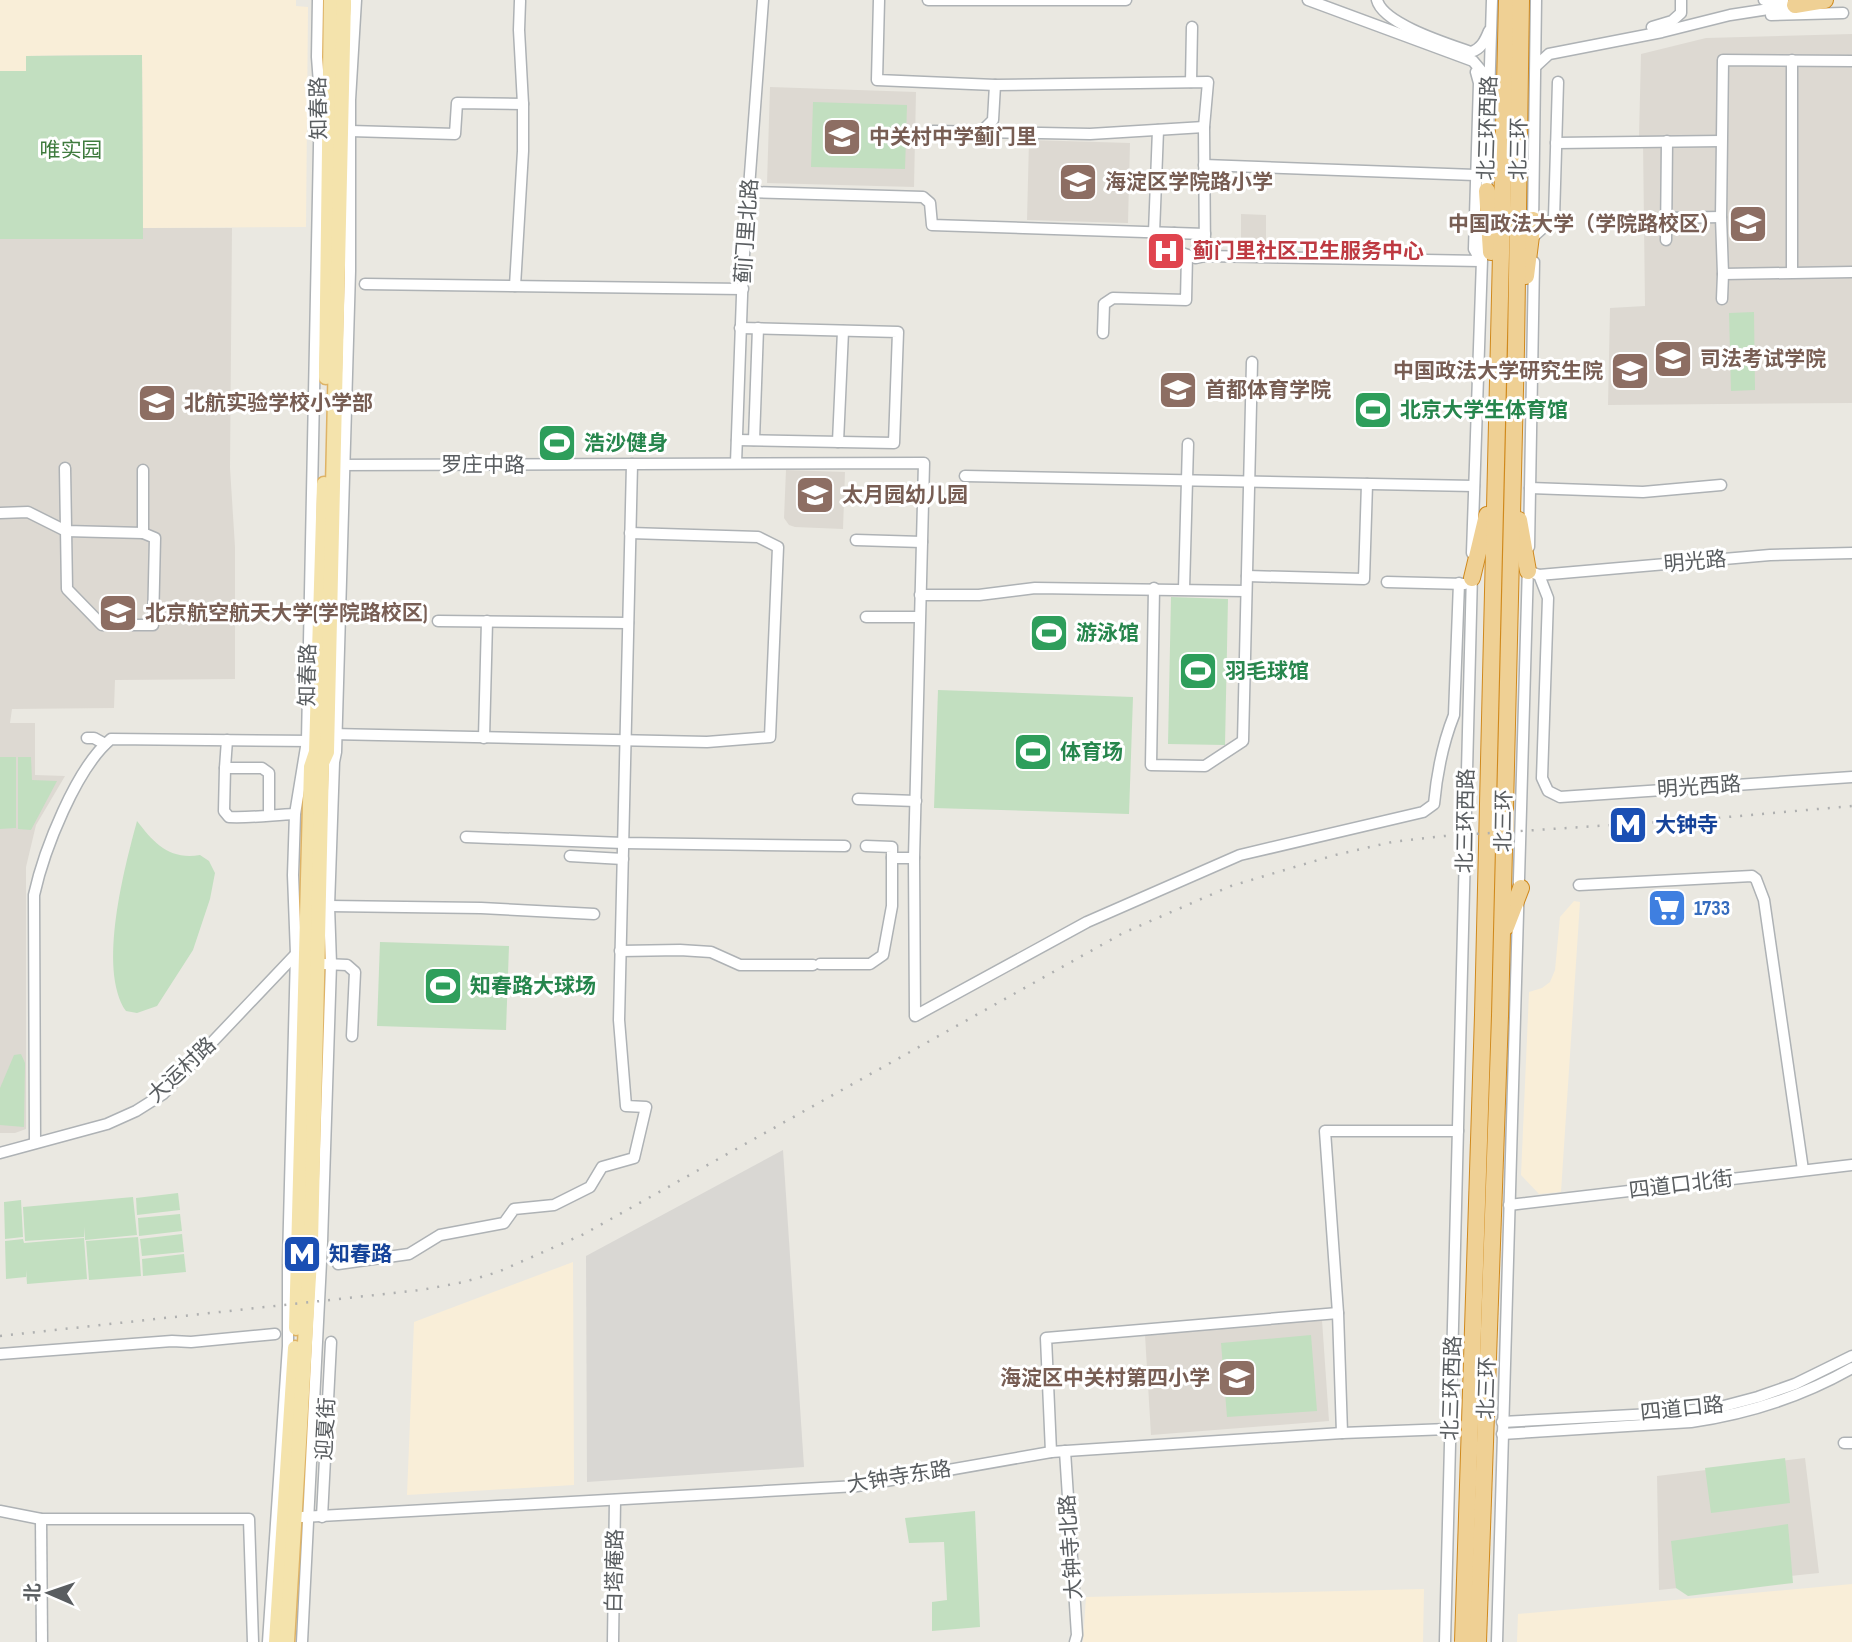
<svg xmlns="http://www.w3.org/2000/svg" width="1852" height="1642" font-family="'Sofia Sans Condensed','Noto Sans SC',sans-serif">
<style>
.commercial{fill:#f9eed8}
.industrial{fill:#d9d7d3}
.education{fill:#ddd9d2}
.green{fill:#c2dfc0}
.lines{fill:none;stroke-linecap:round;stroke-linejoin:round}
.minor-casing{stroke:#aeb2b5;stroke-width:13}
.major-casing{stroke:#deb366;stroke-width:17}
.highway-casing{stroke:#d0891c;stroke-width:18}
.minor{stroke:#fff;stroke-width:10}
.major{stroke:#f4e3ac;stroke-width:14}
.highway{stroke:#efd094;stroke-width:16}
.rail{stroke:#afb0b0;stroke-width:2.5;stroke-dasharray:2 9;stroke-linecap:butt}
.highway-bridge-casing{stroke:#d0891c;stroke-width:18;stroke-linecap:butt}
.highway-bridge{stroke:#efd094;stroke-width:16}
.labels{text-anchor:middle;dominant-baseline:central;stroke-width:6;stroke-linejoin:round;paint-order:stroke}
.street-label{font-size:21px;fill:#595d60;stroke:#fff}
.education-label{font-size:21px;font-weight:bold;fill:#785e54;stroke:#fff;text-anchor:start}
.park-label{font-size:21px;fill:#3f7b3e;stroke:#fff}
.health-label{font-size:21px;font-weight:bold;fill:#be3a42;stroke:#fff;text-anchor:start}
.leisure-label{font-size:21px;font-weight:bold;fill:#27864d;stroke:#fff;text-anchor:start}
.transit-label{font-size:21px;font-weight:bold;fill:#164399;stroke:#fff;text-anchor:start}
.shop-label{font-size:21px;font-weight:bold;fill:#366cbe;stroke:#fff;text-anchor:start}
</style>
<rect width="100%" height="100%" fill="#eae8e1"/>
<!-- commercial -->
<g class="commercial">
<polygon points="0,0 296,0 296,6 308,7 306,227 143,228 142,55 26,56 26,71 0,71"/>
<polygon points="1574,901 1580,902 1561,1192 1539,1194 1521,1175 1529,992 1542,988 1550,982 1555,970 1560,917"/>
<polygon points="573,1262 574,1485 407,1495 414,1322"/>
<polygon points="1852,1584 1852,1642 1517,1642 1518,1614"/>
<polygon points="1424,1589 1423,1642 1083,1642 1086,1597"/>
</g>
<!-- industrial -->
<polygon class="industrial" points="783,1150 804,1467 587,1482 586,1256"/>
<!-- education -->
<g class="education">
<polygon points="1852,34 1852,403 1608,405 1610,308 1645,306 1643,141 1639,136 1641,54 1706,38"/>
<polygon points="142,55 143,228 232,228 230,468 235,547 235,679 115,680 114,708 12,709 10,723 35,723 35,775 65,776 36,825 26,867 26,1129 15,1133 0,1133 0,71 26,71 26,56"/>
<polygon points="770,87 916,92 914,187 767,183"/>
<polygon points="1029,140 1130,143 1128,223 1027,220"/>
<polygon points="1241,214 1266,215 1266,254 1236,253 1236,241 1241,241"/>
<polygon points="786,470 845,472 843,529 795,527 789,525 784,518"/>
<polygon points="1322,1320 1329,1421 1151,1435 1145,1335"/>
<polygon points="1805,1458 1819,1573 1659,1590 1657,1476"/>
</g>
<!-- green -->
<g class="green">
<polygon points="142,55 143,239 0,239 0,71 26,71 26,56"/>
<polygon points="813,102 907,105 905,169 811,167"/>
<polygon points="1754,312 1755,390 1731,391 1729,313"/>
<polygon points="1171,597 1228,599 1225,745 1168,744"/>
<polygon points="938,690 1133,697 1129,814 934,808"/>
<polygon points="0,757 16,757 16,828 0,829"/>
<polygon points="18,757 31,757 32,780 57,781 31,830 18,829"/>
<path d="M137 821C154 843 169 860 200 855L209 861 215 873 210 899 193 950 157 1006 137 1013 126 1011C97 969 125 866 137 821Z"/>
<polygon points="380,942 509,946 506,1030 377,1026"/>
<polygon points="21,1054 25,1063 24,1127 0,1125 0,1088 14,1055"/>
<polygon points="178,1193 180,1210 137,1215 136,1198"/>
<polygon points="133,1197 137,1235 85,1240 84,1227 84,1237 25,1241 23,1207"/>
<polygon points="21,1200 23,1237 5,1239 4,1202"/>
<polygon points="180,1214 182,1231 139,1236 138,1218"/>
<polygon points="182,1234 184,1252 142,1256 140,1239"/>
<polygon points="138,1237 141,1276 89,1280 86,1241"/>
<polygon points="84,1238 87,1279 27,1284 26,1270 26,1277 6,1279 5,1241 23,1239 24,1243"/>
<polygon points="184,1254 186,1272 143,1276 142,1259"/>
<polygon points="1311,1335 1317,1411 1227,1417 1221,1343"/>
<polygon points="1785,1458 1790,1503 1711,1513 1705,1468"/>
<polygon points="975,1511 980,1627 932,1631 932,1602 947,1600 944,1542 909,1543 905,1518"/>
<polygon points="1788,1524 1793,1583 1688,1596 1676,1588 1671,1541"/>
</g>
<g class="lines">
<!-- minor casing -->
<g class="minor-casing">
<g id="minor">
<polyline points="879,0 877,80 995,85 1208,82 1204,127 1205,256"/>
<polyline points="928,0 1126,0"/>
<polyline points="1308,0 1473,61 1484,74"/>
<path d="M1377 0C1383 24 1448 44 1471 52 1481 49 1485 41 1489 31"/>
<polyline points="1764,0 1784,3"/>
<polyline points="1771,15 1843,13"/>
<polyline points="1652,27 1672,21 1681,13 1681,0"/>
<polyline points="1792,60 1792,272"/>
<polyline points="1852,61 1723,60 1721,217 1723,274 1852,272"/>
<polyline points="1536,66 1549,54 1662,32 1730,15 1795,5"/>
<polyline points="1191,82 1192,27"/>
<polyline points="350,131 455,134 457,103 523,104 519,30 520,1"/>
<polyline points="933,131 1090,134 1204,127"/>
<polyline points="981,132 993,120 995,85"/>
<polyline points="1556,143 1721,141"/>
<polyline points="1204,165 1475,175"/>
<polyline points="749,192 923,197 930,203 932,225 1205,234"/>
<polyline points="1486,197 1492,0"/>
<polyline points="1667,218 1721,217"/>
<polyline points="1533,225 1536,0"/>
<polyline points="1154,233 1158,130"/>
<polyline points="1174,233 1173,250 1196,258 1205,256 1481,261 1474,249 1479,83 1476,72"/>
<polyline points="1534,236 1554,218 1558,82"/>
<polyline points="1666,240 1667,141"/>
<polyline points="365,284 743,289"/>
<polyline points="515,286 523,151 523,104"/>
<polyline points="1722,299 1723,274"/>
<polyline points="1103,333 1104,304 1113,298 1186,300 1187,255"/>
<polyline points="737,440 894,443 898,332 740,328"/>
<polyline points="754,440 758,328"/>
<polyline points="838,442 843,331"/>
<polyline points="736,463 743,268 763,0"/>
<path d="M334 465 924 463 914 858 915 1016 1087 922 1240 855 1423 812 1434 804C1437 772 1442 745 1454 715L1459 583"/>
<polyline points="65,468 67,589 102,625 153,625 155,538 143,533"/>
<polyline points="965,476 1474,486"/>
<polyline points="1530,488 1643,492 1721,485"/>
<polyline points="0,513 28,512 66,531 143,533 143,470"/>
<polyline points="856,540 922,542"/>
<polyline points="1529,547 1534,262"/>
<polyline points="1472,553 1483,230"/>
<polyline points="1528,571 1539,575 1548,598 1542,778 1548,791 1560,797 1852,777"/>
<polyline points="1539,575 1770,555 1852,553"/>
<polyline points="1247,576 1364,579 1367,484"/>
<polyline points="1387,582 1465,584"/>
<polyline points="1154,588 1151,765 1205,766 1243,741 1252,362"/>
<polyline points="1184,589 1188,444"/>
<polyline points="920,595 979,595 1035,588 1246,591"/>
<polyline points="866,617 919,617"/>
<polyline points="438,621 628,623"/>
<polyline points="331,734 707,742 770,737 778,547 758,537 630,533"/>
<polyline points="87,738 94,738 105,744"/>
<polyline points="484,738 487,621"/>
<polyline points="225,768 227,740"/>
<polyline points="858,799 916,801"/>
<path d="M269 814V773L262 768H225L224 811 229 817C252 818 272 815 295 814"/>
<polyline points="466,837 623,843 845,846"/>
<polyline points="866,846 892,847 892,858"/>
<polyline points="570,856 623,859"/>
<polyline points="1579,885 1752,876 1756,879 1764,900 1803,1170"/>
<polyline points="329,906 481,908 594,914"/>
<polyline points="620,951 680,950 711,952 740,965 813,965"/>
<polyline points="324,964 347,965 355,972 352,1036"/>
<polyline points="820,964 870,964 883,955 892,906 892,858 914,858"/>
<path d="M35 1143 34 895C44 850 76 768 111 739L313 741"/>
<polyline points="0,1153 107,1124 136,1111 163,1094 296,954"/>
<polyline points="1509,1205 1852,1165"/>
<polyline points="338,1264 409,1254 440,1235 504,1223 514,1209 554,1205 590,1187 602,1167 634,1158 646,1107 626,1106 619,1020 632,464"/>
<polyline points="0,1354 172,1341 191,1342 275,1334"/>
<polyline points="1502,1422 1671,1413 1724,1406 1758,1397 1795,1384 1852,1356"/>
<polyline points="1342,1433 1338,1313 1325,1131 1458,1131"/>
<path d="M1502 1434 1691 1422C1746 1414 1803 1396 1852 1368"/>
<polyline points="1844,1443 1852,1443"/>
<polyline points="1065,1451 1077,1635 1075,1642"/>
<polyline points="1051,1452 1046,1338 1338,1313"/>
<polyline points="0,1511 41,1519 249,1519 253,1642"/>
<polyline points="302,1517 857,1486 1051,1452 1342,1433 1475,1428"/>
<polyline points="322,1517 331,1342"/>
<polyline points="41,1519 42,1642"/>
<polyline points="268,1642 288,1346 288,1261 296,954 293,875 295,814 307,741 320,97 317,57 318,0"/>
<polyline points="302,1642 322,1242 331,964 329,906 334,762 336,752 350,271 350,100 356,0"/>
<polyline points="613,1642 615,1500"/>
<polyline points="1445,1642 1472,573"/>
<polyline points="1497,1642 1528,566"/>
</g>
</g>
<!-- major casing -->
<g class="major-casing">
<g id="major">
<polyline points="326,377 331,0"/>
<polyline points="296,1328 311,767 316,752 324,484"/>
<polyline points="276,1642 295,1348"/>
<polyline points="287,1642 311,1243 322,763 327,752 344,0"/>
</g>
</g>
<!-- highway casing -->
<g class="highway-casing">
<g id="highway">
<polyline points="1795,5 1825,0"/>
<polyline points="1487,191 1491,252"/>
<polyline points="1526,276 1533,220"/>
<polyline points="1519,520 1528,571"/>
<polyline points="1472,578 1487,515"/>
<polyline points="1506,927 1521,888"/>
<polyline points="1483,1015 1507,0"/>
<polyline points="1500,1016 1516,348 1521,0"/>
</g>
</g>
<!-- minor -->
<use href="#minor" class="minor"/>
<!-- major -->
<use href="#major" class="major"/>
<!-- highway -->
<use href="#highway" class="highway"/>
<!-- rail -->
<polyline class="rail" points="0,1336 421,1290 464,1282 498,1272 584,1234 1123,933 1231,886 1335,855 1392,842 1444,836 1705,819 1852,806"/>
<!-- highway-bridge casing -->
<g class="highway-bridge-casing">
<g id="highway-bridge">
<polyline points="1463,1642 1483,1015"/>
<polyline points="1478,1642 1500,1016"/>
</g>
</g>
<!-- highway-bridge -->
<use href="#highway-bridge" class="highway-bridge"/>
</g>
<!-- icons -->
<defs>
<g id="school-square" transform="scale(2.0125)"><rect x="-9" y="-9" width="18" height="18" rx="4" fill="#8d6e63" stroke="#fff"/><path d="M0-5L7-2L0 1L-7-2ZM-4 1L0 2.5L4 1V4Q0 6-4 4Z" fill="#fff"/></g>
<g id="university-square" transform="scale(2.0125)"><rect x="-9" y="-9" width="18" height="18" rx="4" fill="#8d6e63" stroke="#fff"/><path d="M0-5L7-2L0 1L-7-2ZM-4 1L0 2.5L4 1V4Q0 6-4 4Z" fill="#fff"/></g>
<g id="hospital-square" transform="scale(2.0125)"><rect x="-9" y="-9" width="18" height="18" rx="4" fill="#e0444e" stroke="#fff"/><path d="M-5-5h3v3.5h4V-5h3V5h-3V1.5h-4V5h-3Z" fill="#fff"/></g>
<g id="stadium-square" transform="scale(2.0125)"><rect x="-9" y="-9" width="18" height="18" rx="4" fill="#2e9e5b" stroke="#fff"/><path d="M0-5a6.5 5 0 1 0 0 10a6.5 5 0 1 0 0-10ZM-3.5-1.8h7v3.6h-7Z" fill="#fff"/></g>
<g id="metro-square" transform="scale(2.0125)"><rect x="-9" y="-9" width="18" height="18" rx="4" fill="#1a4fb4" stroke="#fff"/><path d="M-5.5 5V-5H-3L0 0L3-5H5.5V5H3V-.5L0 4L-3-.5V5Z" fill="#fff"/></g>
<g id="supermarket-square" transform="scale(2.0125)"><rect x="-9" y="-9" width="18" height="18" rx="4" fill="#3f7fe0" stroke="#fff"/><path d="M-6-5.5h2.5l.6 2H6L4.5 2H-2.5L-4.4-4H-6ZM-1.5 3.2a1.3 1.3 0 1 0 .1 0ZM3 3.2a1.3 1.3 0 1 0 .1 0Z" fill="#fff"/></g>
</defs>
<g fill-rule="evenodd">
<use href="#school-square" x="842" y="137"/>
<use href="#school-square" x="1078" y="182"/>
<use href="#university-square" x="1748" y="224"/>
<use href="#hospital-square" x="1166" y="251"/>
<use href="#university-square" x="1673" y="359"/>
<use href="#university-square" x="1630" y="371"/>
<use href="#university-square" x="1178" y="390"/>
<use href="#school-square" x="157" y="403"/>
<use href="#stadium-square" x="1373" y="410"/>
<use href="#stadium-square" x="557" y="443"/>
<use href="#school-square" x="815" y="495"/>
<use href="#university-square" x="118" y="613"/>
<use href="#stadium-square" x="1049" y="633"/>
<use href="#stadium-square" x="1198" y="671"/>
<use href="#stadium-square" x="1033" y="752"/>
<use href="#metro-square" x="1628" y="825"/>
<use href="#supermarket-square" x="1667" y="908"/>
<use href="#stadium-square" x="443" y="986"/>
<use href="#metro-square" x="302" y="1254"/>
<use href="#school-square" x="1237" y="1378"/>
</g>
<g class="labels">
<!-- street labels -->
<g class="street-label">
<text transform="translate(319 108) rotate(-91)">知春路</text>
<text transform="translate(1488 128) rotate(-88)">北三环西路</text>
<text transform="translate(1519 149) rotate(-89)">北三环</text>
<text transform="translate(747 231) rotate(-86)">蓟门里北路</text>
<text x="483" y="465">罗庄中路</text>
<text transform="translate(1695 562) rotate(-5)">明光路</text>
<text transform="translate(308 675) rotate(-89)">知春路</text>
<text transform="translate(1699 787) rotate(-4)">明光西路</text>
<text transform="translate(1466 821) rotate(-89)">北三环西路</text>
<text transform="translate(1504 821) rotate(-89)">北三环</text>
<text transform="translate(182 1070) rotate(-43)">大运村路</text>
<text transform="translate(1681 1185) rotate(-7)">四道口北街</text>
<text transform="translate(1452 1388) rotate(-88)">北三环西路</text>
<text transform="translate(1487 1388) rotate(-88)">北三环</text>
<text transform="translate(1682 1409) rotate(-6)">四道口路</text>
<text transform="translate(326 1429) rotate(-87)">迎夏街</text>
<text transform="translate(899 1477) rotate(-9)">大钟寺东路</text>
<text transform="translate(1071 1547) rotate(-94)">大钟寺北路</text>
<text transform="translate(615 1571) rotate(-89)">白塔庵路</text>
</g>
<!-- education labels -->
<g class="education-label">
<text x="869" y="137">中关村中学蓟门里</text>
<text x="1105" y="182">海淀区学院路小学</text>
<text x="1721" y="224" text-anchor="end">中国政法大学（学院路校区）</text>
<text x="1700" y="359">司法考试学院</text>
<text x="1603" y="371" text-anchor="end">中国政法大学研究生院</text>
<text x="1205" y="390">首都体育学院</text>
<text x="184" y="403">北航实验学校小学部</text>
<text x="842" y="495">太月园幼儿园</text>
<text x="145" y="613">北京航空航天大学(学院路校区)</text>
<text x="1210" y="1378" text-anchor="end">海淀区中关村第四小学</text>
</g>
<!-- park labels -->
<g class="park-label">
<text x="71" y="150">唯实园</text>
</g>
<!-- health labels -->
<g class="health-label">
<text x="1193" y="251">蓟门里社区卫生服务中心</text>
</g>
<!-- leisure labels -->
<g class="leisure-label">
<text x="1400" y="410">北京大学生体育馆</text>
<text x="584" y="443">浩沙健身</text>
<text x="1076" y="633">游泳馆</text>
<text x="1225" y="671">羽毛球馆</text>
<text x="1060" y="752">体育场</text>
<text x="470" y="986">知春路大球场</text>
</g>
<!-- transit labels -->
<g class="transit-label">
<text x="1655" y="825">大钟寺</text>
<text x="329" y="1254">知春路</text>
</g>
<!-- shop labels -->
<g class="shop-label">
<text x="1694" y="908">1733</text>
</g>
</g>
<!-- north arrow -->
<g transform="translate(49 1593) rotate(272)" stroke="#ffffff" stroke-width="5" paint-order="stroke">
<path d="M0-5L12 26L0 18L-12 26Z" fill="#595d60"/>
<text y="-10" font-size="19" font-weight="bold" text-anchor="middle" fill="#595d60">北</text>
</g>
</svg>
